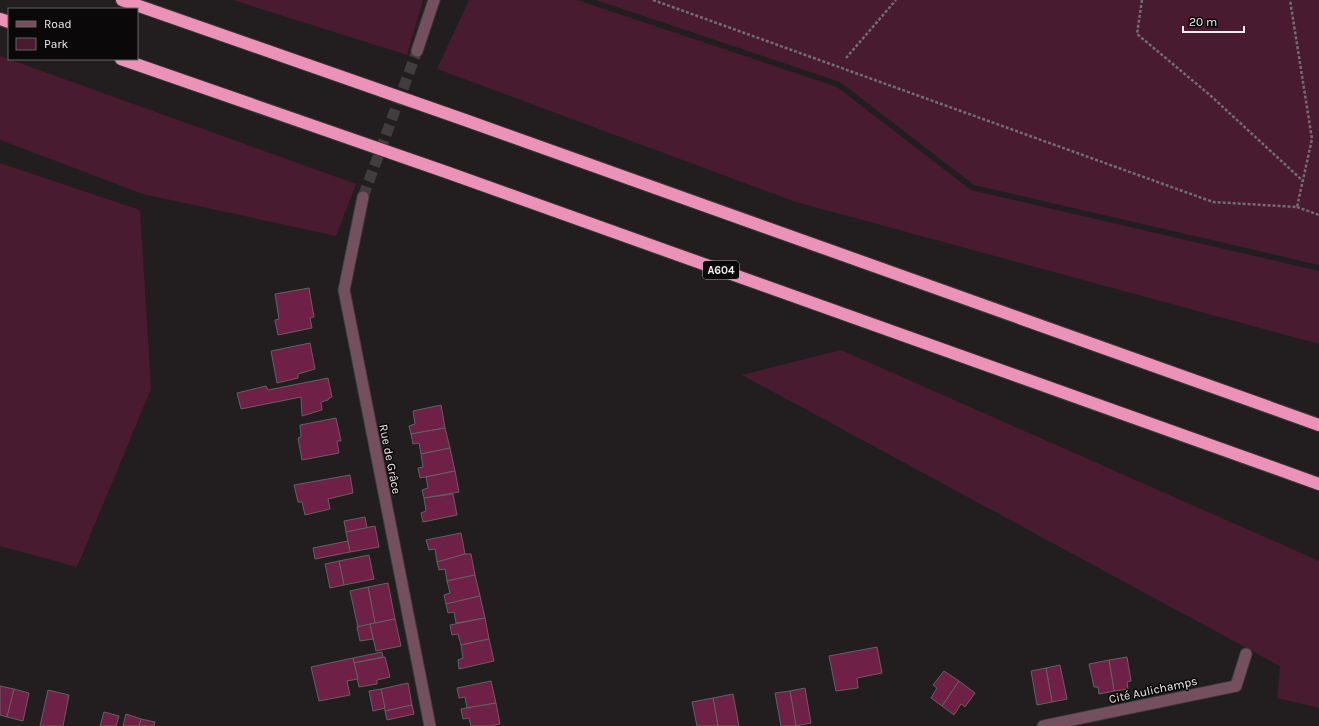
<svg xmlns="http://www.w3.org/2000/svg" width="1319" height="726" font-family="Karla,sans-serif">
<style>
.green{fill:#481b30}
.building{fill:#6e2047;stroke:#666062}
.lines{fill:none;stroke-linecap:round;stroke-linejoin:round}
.minor-tunnel{stroke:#413c3e;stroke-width:11;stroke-dasharray:11 5.5;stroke-linecap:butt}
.minor-casing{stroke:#3f3a3c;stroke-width:13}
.motorway-casing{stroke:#3f3a3c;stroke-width:14}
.path{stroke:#726e6f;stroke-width:2.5;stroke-dasharray:3 2;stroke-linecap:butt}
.minor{stroke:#74505e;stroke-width:11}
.motorway{stroke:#ec92b8;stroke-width:12}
.labels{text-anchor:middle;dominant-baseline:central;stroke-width:3;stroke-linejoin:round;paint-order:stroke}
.shield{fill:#0a0809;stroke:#aba8a9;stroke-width:1}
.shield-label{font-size:11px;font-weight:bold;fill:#f0eced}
.street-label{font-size:12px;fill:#f0eced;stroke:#0a0809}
</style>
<rect width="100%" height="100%" fill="#221d1f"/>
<!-- green -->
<g class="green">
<polygon points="233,0 423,0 407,55"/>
<polygon points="469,0 577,0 837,87 971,190 1319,271 1319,344 796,202 437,69"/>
<polygon points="596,0 1319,0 1319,265 974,185 840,82"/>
<polygon points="0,56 356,184 336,236 143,194 0,140"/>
<polygon points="0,163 140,210 151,389 77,567 0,546"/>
<polygon points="841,350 1319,561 1319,708 1277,698 1280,666 742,375"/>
</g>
<!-- building -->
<g class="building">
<polygon points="309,288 314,317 310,318 312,328 278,335 275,320 279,319 275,294"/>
<polygon points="310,343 315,369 298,374 298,378 277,383 271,351"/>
<polygon points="328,378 332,397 329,398 328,400 321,402 322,410 302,416 301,397 241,409 237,393 266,386 268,390"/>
<polygon points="441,405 445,428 411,434 409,426 415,424 413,411"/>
<polygon points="336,418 341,441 337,441 339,453 302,460 298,438 301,437 300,425"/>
<polygon points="445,428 450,448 421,454 419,443 413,444 411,434"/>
<polygon points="450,448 455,471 420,478 418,468 423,467 421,454"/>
<polygon points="455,471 459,492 424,498 422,490 428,488 426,477"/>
<polygon points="350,475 353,493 328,499 330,509 305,515 302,502 298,502 294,485"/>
<polygon points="453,494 457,515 423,522 421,513 426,511 424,498"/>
<polygon points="365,517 367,528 346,532 344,521"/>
<polygon points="375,526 379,547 350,552 346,532"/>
<polygon points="461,533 465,554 437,562 435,549 429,550 426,540"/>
<polygon points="348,541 350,552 315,559 313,548"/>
<polygon points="465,554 471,554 475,575 447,581 445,569 439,570 437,562"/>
<polygon points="369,555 374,579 344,585 339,561"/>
<polygon points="339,561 344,585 330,588 325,564"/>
<polygon points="475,575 480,596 446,604 444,595 450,593 447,581"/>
<polygon points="388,583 395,619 375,623 368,587"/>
<polygon points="368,587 375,623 358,627 350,591"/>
<polygon points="480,596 485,618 456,623 454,612 448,613 446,604"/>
<polygon points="485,618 489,639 461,645 458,634 452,635 450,625"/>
<polygon points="395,619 401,646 376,651 370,624"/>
<polygon points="370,624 373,639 360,641 357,627"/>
<polygon points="489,639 494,661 459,669 458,660 463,658 461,645"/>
<polygon points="877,647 882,673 857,678 858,688 836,691 829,656"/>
<polygon points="382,652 383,657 354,663 353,658"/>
<polygon points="385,657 390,677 377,680 377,684 359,687 354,663"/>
<polygon points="1127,657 1131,681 1127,682 1128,689 1114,691 1109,660"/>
<polygon points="353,658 358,679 347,681 350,695 319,701 311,667"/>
<polygon points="1109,660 1114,691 1099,694 1098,687 1094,687 1089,664"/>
<polygon points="1060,665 1067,699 1052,702 1046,668"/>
<polygon points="1046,668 1052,702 1037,705 1031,671"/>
<polygon points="944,671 959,681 942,706 931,698 937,688 933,685"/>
<polygon points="491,681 496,703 467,708 465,697 459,698 457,688"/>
<polygon points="959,681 975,693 965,707 961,704 954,715 942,706"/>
<polygon points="408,683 412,705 385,711 381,689"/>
<polygon points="0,686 14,689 7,717 0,715"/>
<polygon points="805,688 811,723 796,726 790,691"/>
<polygon points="14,689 29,693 23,721 7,717"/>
<polygon points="381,689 385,708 373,711 369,691"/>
<polygon points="48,690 69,695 63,726 40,726"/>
<polygon points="790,691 796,726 781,726 775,693"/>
<polygon points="733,694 739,726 718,726 713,698"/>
<polygon points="713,698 718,726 697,726 692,702"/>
<polygon points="496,703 500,724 489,726 471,726 469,718 463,719 461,709"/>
<polygon points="412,705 414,714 387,720 385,711"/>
<polygon points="104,712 119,716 116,726 100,726"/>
<polygon points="126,714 141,719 139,726 123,726"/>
<polygon points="141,719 155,722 154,726 139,726"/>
</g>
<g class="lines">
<!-- minor-tunnel -->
<polyline class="minor-tunnel" points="363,197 417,51"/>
<!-- minor casing -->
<g class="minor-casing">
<g id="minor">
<polyline points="417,51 434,0"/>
<polyline points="363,197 344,290 430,726"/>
<polyline points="1043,726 1236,686 1246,654"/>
</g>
</g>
<!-- motorway casing -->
<g class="motorway-casing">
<g id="motorway">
<polyline points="122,0 465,120 1319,425"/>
<polyline points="0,19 9,22"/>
<polyline points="121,59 446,172 1319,484"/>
</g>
</g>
<!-- path -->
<g class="path">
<polyline points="653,0 1213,202 1297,207 1312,139 1290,0"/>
<polyline points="1142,0 1137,34 1211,96 1303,181"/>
<polyline points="846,58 896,0"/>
<polyline points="1297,207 1319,215"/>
</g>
<!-- minor -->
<use href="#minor" class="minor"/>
<!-- motorway -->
<use href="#motorway" class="motorway"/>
</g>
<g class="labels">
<!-- shield labels -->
<rect class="shield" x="703" y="261" width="36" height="18" rx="3"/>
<g class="shield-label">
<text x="721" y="270">A604</text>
</g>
<!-- street labels -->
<g class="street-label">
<text transform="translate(390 459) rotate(79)">Rue de Grâce</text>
<text transform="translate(1153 690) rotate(-12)">Cité Aulichamps</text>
</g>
</g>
<!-- legend -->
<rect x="8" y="8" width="130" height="52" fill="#0a0809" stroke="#666364"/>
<rect x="16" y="21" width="20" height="6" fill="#74505e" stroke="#666364"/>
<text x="44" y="28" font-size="12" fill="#f0eced">Road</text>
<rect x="16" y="38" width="20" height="12" fill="#481b30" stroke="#666364"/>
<text x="44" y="48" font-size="12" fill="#f0eced">Park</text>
<!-- scale -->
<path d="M1183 26v6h61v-6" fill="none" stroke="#f0eced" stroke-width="2"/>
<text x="1189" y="26" font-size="12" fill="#f0eced" stroke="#0a0809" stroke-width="3" paint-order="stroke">20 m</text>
</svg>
